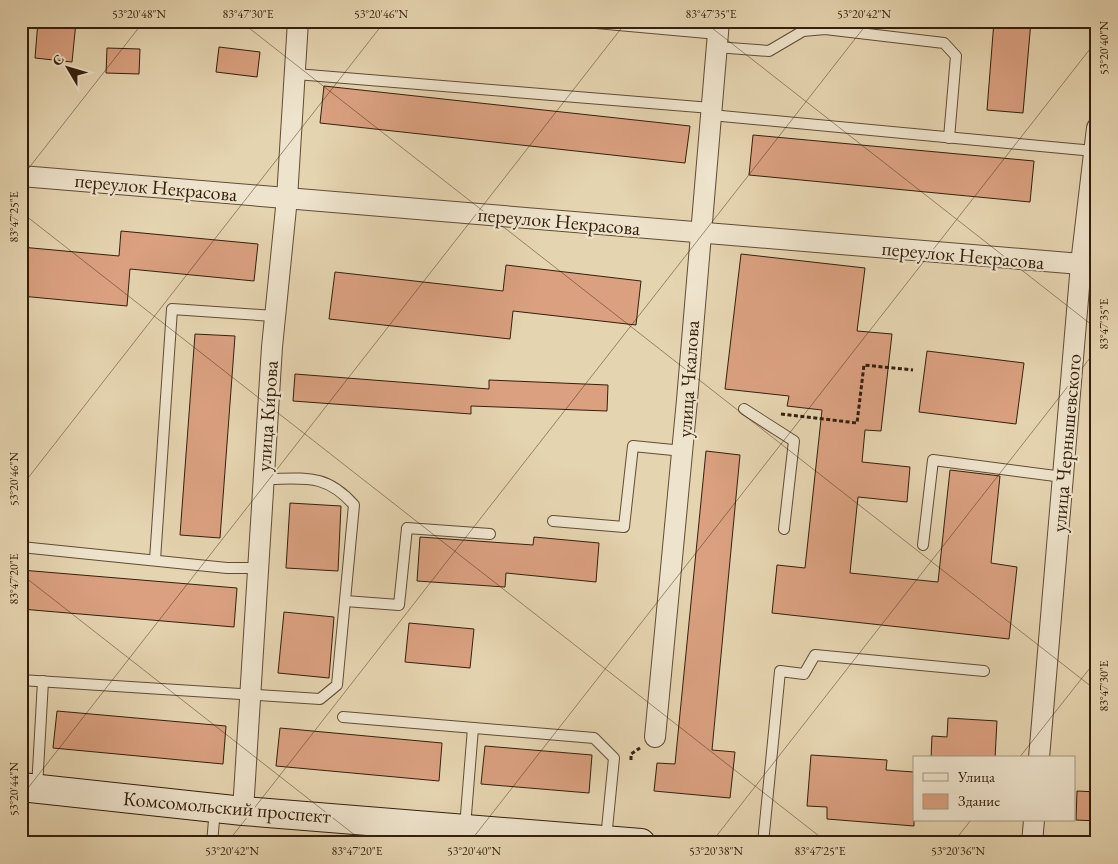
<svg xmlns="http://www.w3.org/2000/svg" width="1118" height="864" font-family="'EB Garamond',serif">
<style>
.building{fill:#daa080;stroke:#351f0c}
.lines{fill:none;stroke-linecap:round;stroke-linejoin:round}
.lane-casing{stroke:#614c35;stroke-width:12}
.street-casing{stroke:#614c35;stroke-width:22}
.secondary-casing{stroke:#351f0c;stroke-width:30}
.path{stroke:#351f0c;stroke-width:3;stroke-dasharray:4 2.5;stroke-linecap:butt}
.lane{stroke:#eee3cc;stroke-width:10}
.street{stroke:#eee3cc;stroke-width:20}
.secondary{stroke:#eee3cc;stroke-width:28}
.ticks{fill:none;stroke:#351f0c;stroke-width:1;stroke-opacity:0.45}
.labels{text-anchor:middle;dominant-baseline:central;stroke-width:4.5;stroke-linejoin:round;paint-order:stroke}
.street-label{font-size:20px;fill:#351f0c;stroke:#eee3cc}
.neatline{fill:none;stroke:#351f0c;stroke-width:2}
.ticks-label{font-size:12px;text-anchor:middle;fill:#351f0c}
</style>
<rect width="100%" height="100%" fill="#e5d4b0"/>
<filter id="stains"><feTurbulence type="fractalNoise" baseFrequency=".004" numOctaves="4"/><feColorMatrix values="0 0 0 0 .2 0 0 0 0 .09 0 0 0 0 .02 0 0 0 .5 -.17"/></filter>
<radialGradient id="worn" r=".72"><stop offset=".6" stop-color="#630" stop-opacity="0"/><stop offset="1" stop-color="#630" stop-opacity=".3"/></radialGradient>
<!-- building -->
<g class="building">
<polygon points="38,21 76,22 72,62 35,58"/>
<polygon points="994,21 1031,21 1023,113 987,110"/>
<polygon points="219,47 260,52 257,77 216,72"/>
<polygon points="107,48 140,49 139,74 106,73"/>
<polygon points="324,86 690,126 685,163 320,123"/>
<polygon points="753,135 1034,161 1030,202 749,175"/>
<polygon points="121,231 258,244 254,281 130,269 127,306 21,296 21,247 119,256"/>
<polygon points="741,254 865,268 857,331 892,334 881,431 865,430 862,462 910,467 907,502 858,497 850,573 938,582 950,470 1000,476 991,563 1017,567 1009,639 772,613 777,565 805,568 822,410 787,406 789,396 725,389"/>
<polygon points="506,265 641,281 636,325 513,311 510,339 329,319 335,272 503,291"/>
<polygon points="195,334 235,336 220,538 180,535"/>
<polygon points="927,351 1024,363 1016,424 919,412"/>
<polygon points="295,374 489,389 489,380 608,385 607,411 471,406 471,414 293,401"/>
<polygon points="706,451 740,455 712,750 735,752 730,798 654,791 657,763 675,764"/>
<polygon points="290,503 341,506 338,571 286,568"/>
<polygon points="420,537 533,545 534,537 599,543 596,582 506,573 505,587 417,581"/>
<polygon points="21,570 237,588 234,627 21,609"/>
<polygon points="284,612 334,617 329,678 278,673"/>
<polygon points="409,623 474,629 470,668 405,662"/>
<polygon points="57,711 226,726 223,764 53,748"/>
<polygon points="948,718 997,721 995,758 931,758 932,736 947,737"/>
<polygon points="280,728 442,743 439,781 276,766"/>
<polygon points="485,746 592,755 589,793 481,784"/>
<polygon points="811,755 887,760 886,770 914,772 914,826 827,819 827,807 807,806"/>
<polygon points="1077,791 1097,792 1097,821 1076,820"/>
</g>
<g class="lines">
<!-- lane casing -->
<g class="lane-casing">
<g id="lane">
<polyline points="574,21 718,34"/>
<polyline points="716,47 769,51 803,31 825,29 944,43 956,56 949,138"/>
<polyline points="296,74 711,108"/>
<polyline points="711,115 1094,151"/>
<polyline points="744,409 794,441 784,529"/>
<polyline points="553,521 624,527 633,446 683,451"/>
<polyline points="923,545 933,460 1063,477"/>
<polyline points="21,547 227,568 257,568"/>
<polyline points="155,560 172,309 274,316"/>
<polyline points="345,601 399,605 407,528 490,534"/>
<path d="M21 680 320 699 337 685 354 505C325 472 303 479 263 479"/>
<polyline points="343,717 594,738 614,758 606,839"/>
<polyline points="37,788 43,681"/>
<polyline points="465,827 473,728"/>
<polyline points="212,843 215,809"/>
<polyline points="388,843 390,824"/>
<polyline points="763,843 780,671 804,674 815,655 984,671"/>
</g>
</g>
<!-- street casing -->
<g class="street-casing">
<g id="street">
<polyline points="21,176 1081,264 1097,261"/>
<polyline points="655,737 687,400 719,21"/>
<polyline points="1039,758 1081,264 1097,128"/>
<polyline points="243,811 272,347 287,198 298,21"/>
<polyline points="1032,843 1034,820"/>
</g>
</g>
<!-- secondary casing -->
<g class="secondary-casing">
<polyline id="secondary" points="21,787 243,811 641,843"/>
</g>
<!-- path -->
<g class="path">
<polyline points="781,414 857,423 864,365 913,370"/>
<polyline points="631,760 631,754 640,748"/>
<polyline points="21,841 38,843"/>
</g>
<!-- lane -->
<use href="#lane" class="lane"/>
<!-- street -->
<use href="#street" class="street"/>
<!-- secondary -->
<use href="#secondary" class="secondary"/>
</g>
<!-- ticks -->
<path class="ticks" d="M240 21 1097 691M703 21 1097 329M21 178 144 21M21 212 828 843M21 487 385 21M21 574 365 843M1019 758 1097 659M21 797 627 21M227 843 869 21M469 843 1097 40M711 843 1097 349M953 843 971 820"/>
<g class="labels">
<!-- street labels -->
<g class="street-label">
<text transform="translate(156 187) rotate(5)">переулок Некрасова</text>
<text transform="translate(559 221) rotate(5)">переулок Некрасова</text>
<text transform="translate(963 255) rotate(5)">переулок Некрасова</text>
<text transform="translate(688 379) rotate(-86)">улица Чкалова</text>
<text transform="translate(267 416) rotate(-86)">улица Кирова</text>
<text transform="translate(1066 443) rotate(-85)">улица Чернышевского</text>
<text transform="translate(227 807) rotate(5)">Комсомольский проспект</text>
</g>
</g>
<!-- margin -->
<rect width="1118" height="864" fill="none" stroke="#e5d4b0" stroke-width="55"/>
<!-- legend -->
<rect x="913" y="756" width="162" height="65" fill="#eee3cc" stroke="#a4957f"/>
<rect x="923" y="773" width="25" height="8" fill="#eee3cc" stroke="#a4957f"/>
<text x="958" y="782" font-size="15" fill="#351f0c">Улица</text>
<rect x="923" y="794" width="25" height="15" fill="#daa080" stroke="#a4957f"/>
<text x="958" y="806" font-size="15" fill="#351f0c">Здание</text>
<!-- north arrow -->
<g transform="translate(68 68) rotate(308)" stroke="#eee3cc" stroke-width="4" paint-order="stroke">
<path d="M0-4L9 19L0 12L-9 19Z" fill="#351f0c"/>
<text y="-8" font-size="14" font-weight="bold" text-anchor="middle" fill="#351f0c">С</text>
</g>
<rect x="28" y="28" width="1062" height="808" class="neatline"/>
<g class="ticks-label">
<text x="139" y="18">53°20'48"N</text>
<text x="248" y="18">83°47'30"E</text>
<text x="381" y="18">53°20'46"N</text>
<text x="711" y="18">83°47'35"E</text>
<text x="864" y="18">53°20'42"N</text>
<text transform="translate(1104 48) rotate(-90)" y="4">53°20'40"N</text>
<text transform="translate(14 217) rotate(-90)" y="4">83°47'25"E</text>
<text transform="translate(1104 324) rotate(-90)" y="4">83°47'35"E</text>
<text transform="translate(14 479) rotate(-90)" y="4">53°20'46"N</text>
<text transform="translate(14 579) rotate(-90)" y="4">83°47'20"E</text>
<text transform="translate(1104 686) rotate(-90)" y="4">83°47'30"E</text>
<text transform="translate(14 789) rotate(-90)" y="4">53°20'44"N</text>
<text x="232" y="855">53°20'42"N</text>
<text x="357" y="855">83°47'20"E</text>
<text x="474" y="855">53°20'40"N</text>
<text x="716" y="855">53°20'38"N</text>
<text x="820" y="855">83°47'25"E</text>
<text x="958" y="855">53°20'36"N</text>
</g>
<rect width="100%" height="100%" filter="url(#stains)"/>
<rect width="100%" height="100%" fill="url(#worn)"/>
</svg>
